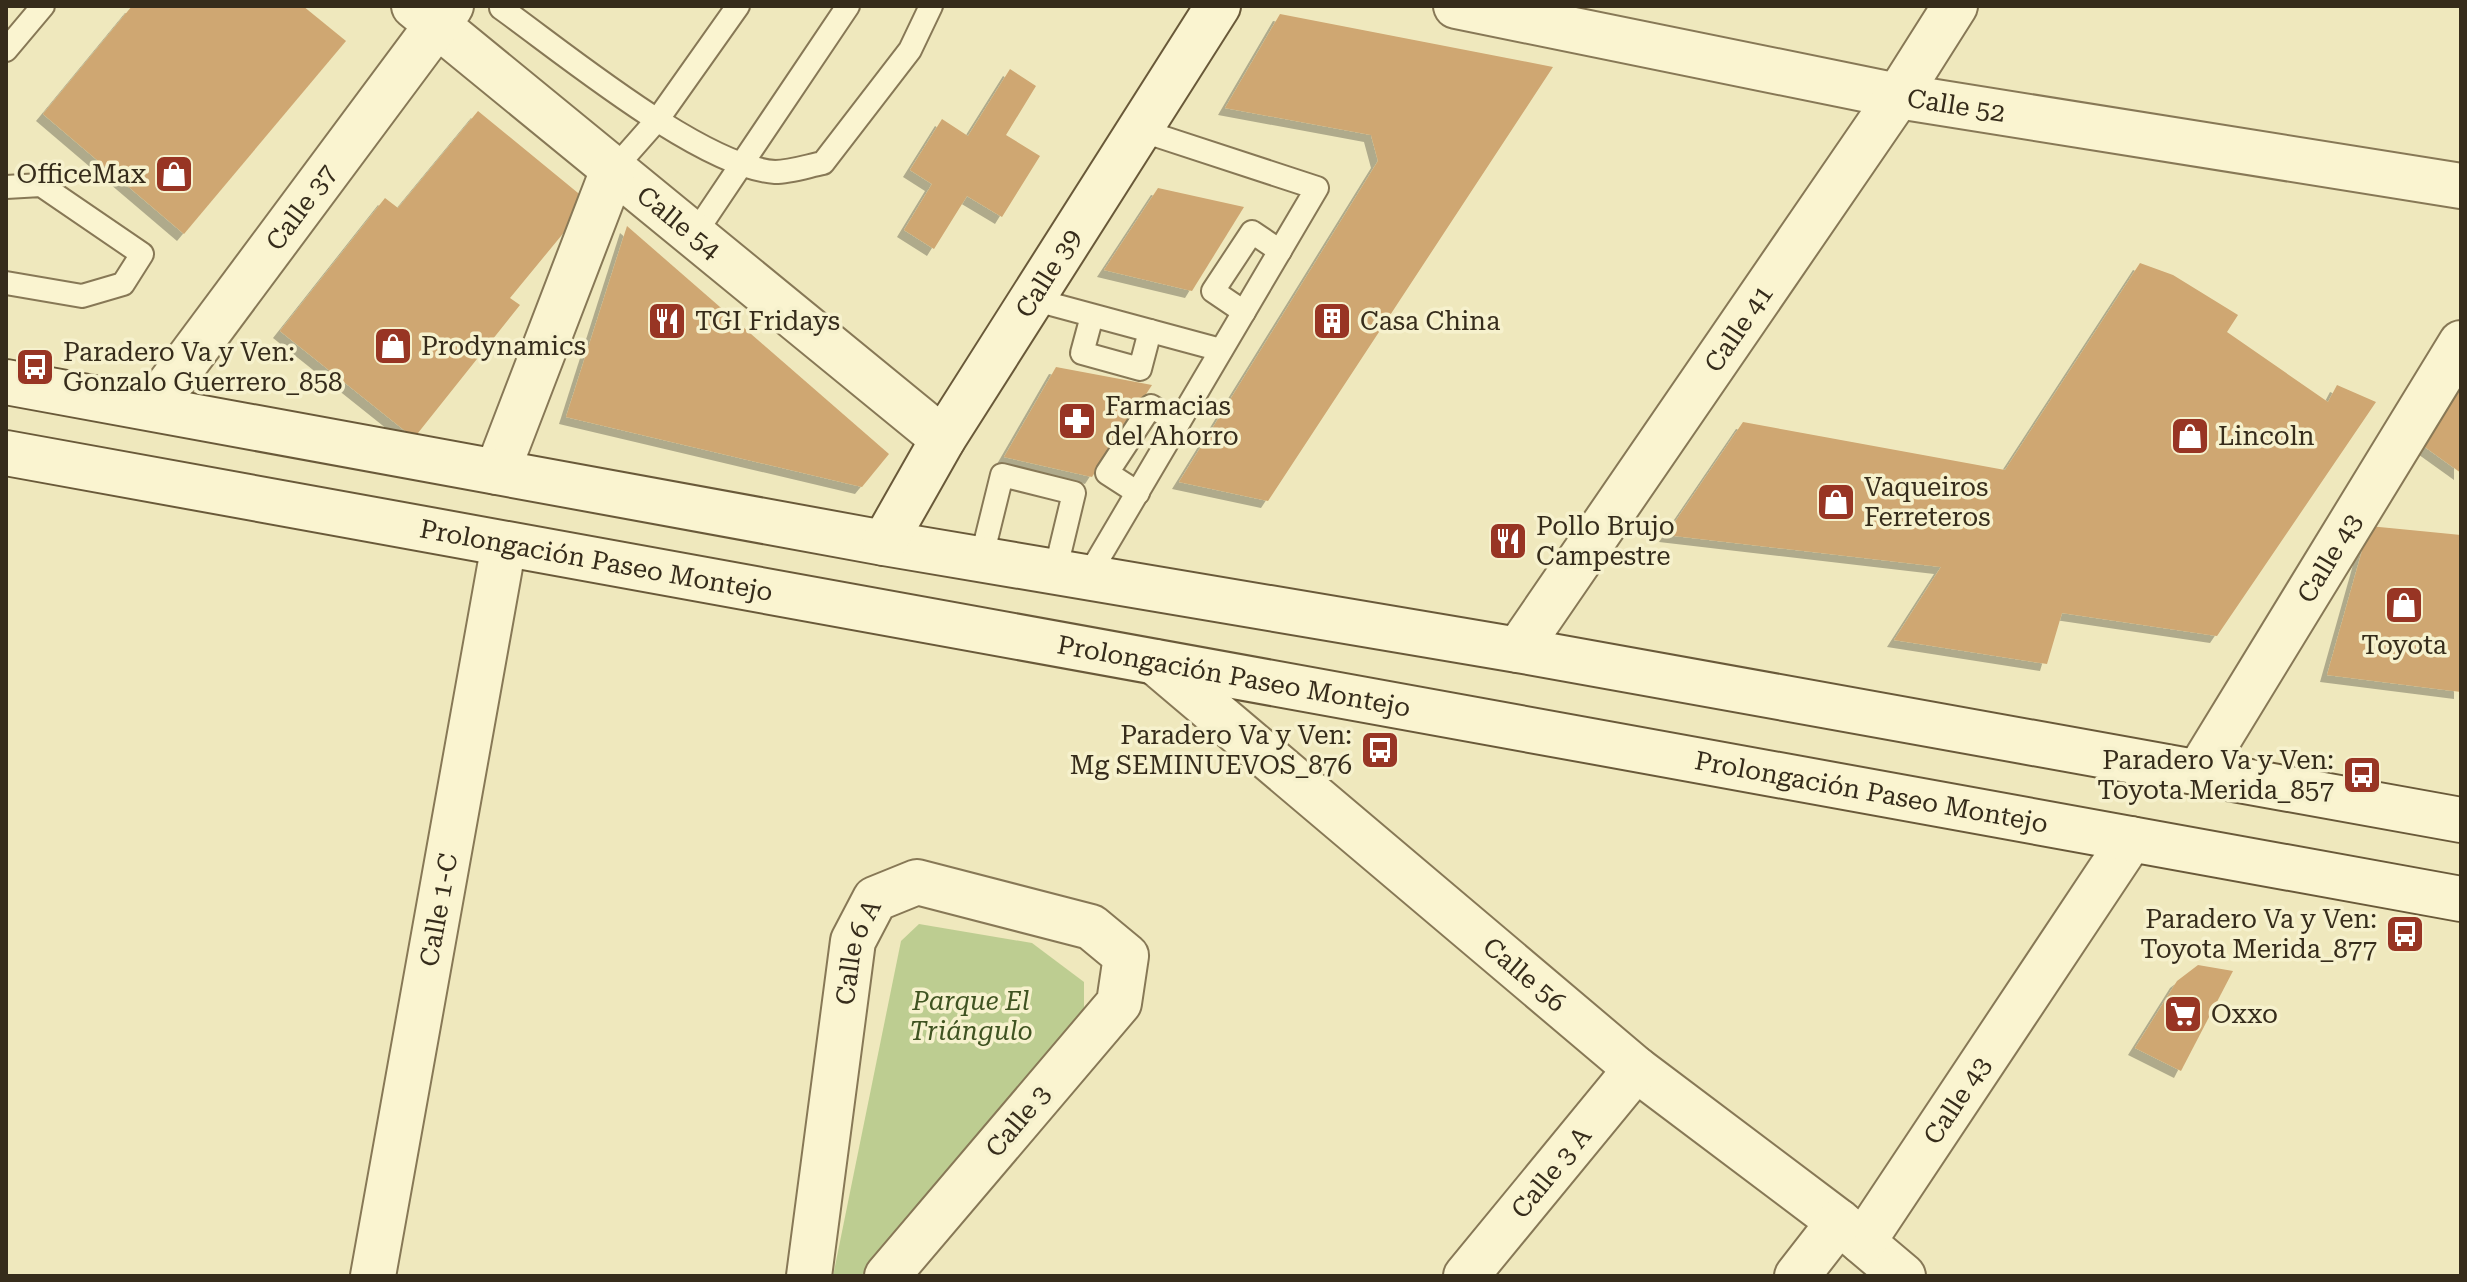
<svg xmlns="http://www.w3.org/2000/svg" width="2467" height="1282" font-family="'Roboto Serif',serif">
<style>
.green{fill:#bdcd91}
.building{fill:#cfa772;filter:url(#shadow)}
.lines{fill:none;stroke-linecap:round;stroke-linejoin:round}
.lane-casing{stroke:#877856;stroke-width:26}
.street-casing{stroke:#877856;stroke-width:48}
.secondary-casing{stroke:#695939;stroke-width:48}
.lane{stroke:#faf4d0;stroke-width:22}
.street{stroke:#faf4d0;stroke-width:44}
.secondary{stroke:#faf4d0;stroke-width:44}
.labels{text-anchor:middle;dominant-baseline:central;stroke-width:7;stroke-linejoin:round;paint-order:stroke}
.street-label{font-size:26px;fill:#362c1b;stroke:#f6f1cd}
.poi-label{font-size:26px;fill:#362c1b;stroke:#f6f1cd;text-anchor:start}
.park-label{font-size:26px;font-style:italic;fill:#3f5321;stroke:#f6f1cd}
</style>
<defs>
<filter id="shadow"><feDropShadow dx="-7" dy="7" stdDeviation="0" flood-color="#0004"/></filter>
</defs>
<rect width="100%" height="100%" fill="#efe8bd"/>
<!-- green -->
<polygon class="green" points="919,924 1032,943 1084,982 1084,1012 861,1276 833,1276 901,941"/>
<!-- building -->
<g class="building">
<polygon points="132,6 303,6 346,41 184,234 43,114"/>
<polygon points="1280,14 1553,67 1268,501 1179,482 1378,161 1371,135 1225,108"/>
<polygon points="1010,69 1036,86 1006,135 1040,156 1002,217 967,196 934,249 904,230 932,184 910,170 942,119 968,136"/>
<polygon points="478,111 589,202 510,298 520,305 414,438 280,331 385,198 398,208"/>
<polygon points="1158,188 1244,207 1192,291 1104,270"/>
<polygon points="627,226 889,454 862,487 566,417"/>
<polygon points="2140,263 2173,275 2238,315 2227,332 2328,402 2337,385 2376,402 2217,636 2062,613 2047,664 1894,640 1941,567 1666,535 1743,422 2005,470"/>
<polygon points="1056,367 1152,385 1092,477 1004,457"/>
<polygon points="2461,382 2461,473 2422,445"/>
<polygon points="2369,526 2461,535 2461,692 2327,675"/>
<polygon points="2198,965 2233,971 2181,1071 2135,1048 2177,981"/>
</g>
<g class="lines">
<!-- lane casing -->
<g class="lane-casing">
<g id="lane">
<path d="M503 6 501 8C564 53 702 167 775 172 790 172 808 166 823 163L910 50 931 6"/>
<polyline points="6,50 43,6"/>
<polyline points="613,170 658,119 738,6"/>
<polyline points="6,187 41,185 142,254 123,284 82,296 6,283"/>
<polyline points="694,235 848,6"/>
<polyline points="1032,299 1221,350"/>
<polyline points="1244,312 1213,291 1252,232 1280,251"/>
<polyline points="1092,316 1082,353 1140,369 1150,331"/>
<polyline points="1138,493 1107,473 1151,406 1178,423"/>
<polyline points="981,560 1002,475 1074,493 1055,572"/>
<polyline points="1087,578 1317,188 1140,130"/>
</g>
</g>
<!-- street casing -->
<g class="street-casing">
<g id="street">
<path id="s1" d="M414 6 943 439"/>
<path id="s2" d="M1456 6 1898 96 2461 186"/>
<path id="s3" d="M152 408 451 6"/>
<polyline points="497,472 613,170"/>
<path id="s4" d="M1518 650 1898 96 1955 6"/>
<path id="s5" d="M1155 662 1636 1069 1839 1222 1903 1276"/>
<path id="s6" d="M2198 773 2461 343"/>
<path id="s7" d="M1863 1242 2131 839"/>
<path id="s8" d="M373 1276 504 544"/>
<path id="s9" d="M809 1276 853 941 875 899 917 882 1091 927 1126 956 1119 1003 887 1276"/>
<path id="s10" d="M1466 1276 1636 1069"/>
<polyline points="1797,1276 1839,1222"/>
</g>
</g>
<!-- secondary casing -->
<g class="secondary-casing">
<g id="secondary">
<polyline points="6,382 884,543 1518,650 2461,820"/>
<path id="s11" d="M6 453 2461 899"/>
<path id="s12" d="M884 543 943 439 1218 6"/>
</g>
</g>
<!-- lane -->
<use href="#lane" class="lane"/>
<!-- street -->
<use href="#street" class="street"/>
<!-- secondary -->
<use href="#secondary" class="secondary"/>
</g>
<!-- icons -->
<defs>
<g id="shop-square" transform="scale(2)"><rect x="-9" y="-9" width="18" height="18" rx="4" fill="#983524" stroke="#f6f1cd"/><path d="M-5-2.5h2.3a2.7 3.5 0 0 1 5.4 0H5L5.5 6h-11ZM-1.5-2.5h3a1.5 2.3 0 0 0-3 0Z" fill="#fff"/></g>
<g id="restaurant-square" transform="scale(2)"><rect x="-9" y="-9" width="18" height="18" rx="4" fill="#983524" stroke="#f6f1cd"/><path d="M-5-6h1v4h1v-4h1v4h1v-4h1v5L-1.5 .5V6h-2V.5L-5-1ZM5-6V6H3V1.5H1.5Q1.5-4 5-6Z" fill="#fff"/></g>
<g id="building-square" transform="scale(2)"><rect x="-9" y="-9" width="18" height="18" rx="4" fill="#983524" stroke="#f6f1cd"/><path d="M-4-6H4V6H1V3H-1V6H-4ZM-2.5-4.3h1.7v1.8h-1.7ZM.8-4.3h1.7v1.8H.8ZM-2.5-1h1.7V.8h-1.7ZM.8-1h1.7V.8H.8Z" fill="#fff"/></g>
<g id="bus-square" transform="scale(2)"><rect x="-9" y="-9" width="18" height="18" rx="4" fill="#983524" stroke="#f6f1cd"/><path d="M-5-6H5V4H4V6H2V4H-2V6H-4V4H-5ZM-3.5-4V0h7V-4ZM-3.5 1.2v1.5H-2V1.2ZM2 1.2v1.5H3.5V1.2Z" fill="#fff"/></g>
<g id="pharmacy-square" transform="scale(2)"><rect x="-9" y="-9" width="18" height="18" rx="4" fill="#983524" stroke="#f6f1cd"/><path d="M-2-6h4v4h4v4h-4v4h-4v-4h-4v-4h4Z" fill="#fff"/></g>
<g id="supermarket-square" transform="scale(2)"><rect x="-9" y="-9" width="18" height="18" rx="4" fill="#983524" stroke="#f6f1cd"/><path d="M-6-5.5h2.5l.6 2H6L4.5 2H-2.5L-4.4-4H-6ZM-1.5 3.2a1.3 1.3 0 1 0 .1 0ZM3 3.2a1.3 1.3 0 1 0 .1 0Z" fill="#fff"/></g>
</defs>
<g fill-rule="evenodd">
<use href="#shop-square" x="174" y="174"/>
<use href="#restaurant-square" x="667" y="321"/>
<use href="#building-square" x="1332" y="321"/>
<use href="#shop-square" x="393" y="346"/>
<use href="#bus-square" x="35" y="367"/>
<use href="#pharmacy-square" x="1077" y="421"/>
<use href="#shop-square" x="2190" y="436"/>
<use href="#shop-square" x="1836" y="502"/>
<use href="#restaurant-square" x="1508" y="541"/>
<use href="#shop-square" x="2404" y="605"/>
<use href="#bus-square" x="1380" y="750"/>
<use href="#bus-square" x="2362" y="775"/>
<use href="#bus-square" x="2405" y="934"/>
<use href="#supermarket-square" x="2183" y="1014"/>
</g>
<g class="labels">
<!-- street labels -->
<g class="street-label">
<text stroke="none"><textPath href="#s2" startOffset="510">Calle 52</textPath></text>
<text stroke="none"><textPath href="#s3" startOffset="250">Calle 37</textPath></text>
<text stroke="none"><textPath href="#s1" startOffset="342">Calle 54</textPath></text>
<text stroke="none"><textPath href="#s12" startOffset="316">Calle 39</textPath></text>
<text stroke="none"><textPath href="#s4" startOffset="390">Calle 41</textPath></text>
<text stroke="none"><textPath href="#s6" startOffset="252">Calle 43</textPath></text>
<text stroke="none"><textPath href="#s11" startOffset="600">Prolongación Paseo Montejo</textPath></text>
<text stroke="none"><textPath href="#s11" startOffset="1248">Prolongación Paseo Montejo</textPath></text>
<text stroke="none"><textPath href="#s11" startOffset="1896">Prolongación Paseo Montejo</textPath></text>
<text stroke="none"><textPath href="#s8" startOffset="372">Calle 1-C</textPath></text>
<text stroke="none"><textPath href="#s9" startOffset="328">Calle 6 A</textPath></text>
<text stroke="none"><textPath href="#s5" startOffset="484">Calle 56</textPath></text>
<text stroke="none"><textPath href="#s7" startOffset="170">Calle 43</textPath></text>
<text transform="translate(1018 1121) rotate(-50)">Calle 3</text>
<text stroke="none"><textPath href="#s10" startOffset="134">Calle 3 A</textPath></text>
</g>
<!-- poi labels -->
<g class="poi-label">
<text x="146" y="174" text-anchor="end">OfficeMax</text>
<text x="695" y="321">TGI Fridays</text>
<text x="1360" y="321">Casa China</text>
<text x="421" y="346">Prodynamics</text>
<text x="63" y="352">Paradero Va y Ven:<tspan x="63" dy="30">Gonzalo Guerrero_858</tspan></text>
<text x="1105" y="406">Farmacias<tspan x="1105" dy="30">del Ahorro</tspan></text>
<text x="2218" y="436">Lincoln</text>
<text x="1864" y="487">Vaqueiros<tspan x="1864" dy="30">Ferreteros</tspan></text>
<text x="1536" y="526">Pollo Brujo<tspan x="1536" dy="30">Campestre</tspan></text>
<text x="2404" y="645" text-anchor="middle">Toyota</text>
<text x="1352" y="735" text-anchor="end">Paradero Va y Ven:<tspan x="1352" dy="30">Mg SEMINUEVOS_876</tspan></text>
<text x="2334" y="760" text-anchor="end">Paradero Va y Ven:<tspan x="2334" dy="30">Toyota Merida_857</tspan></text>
<text x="2377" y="919" text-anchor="end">Paradero Va y Ven:<tspan x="2377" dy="30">Toyota Merida_877</tspan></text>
<text x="2211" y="1014">Oxxo</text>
</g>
<!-- park labels -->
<g class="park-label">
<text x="971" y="1001">Parque El<tspan x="971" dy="30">Triángulo</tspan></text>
</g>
</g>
<!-- border -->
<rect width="2467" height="1282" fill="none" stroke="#362c1b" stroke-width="16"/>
</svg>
